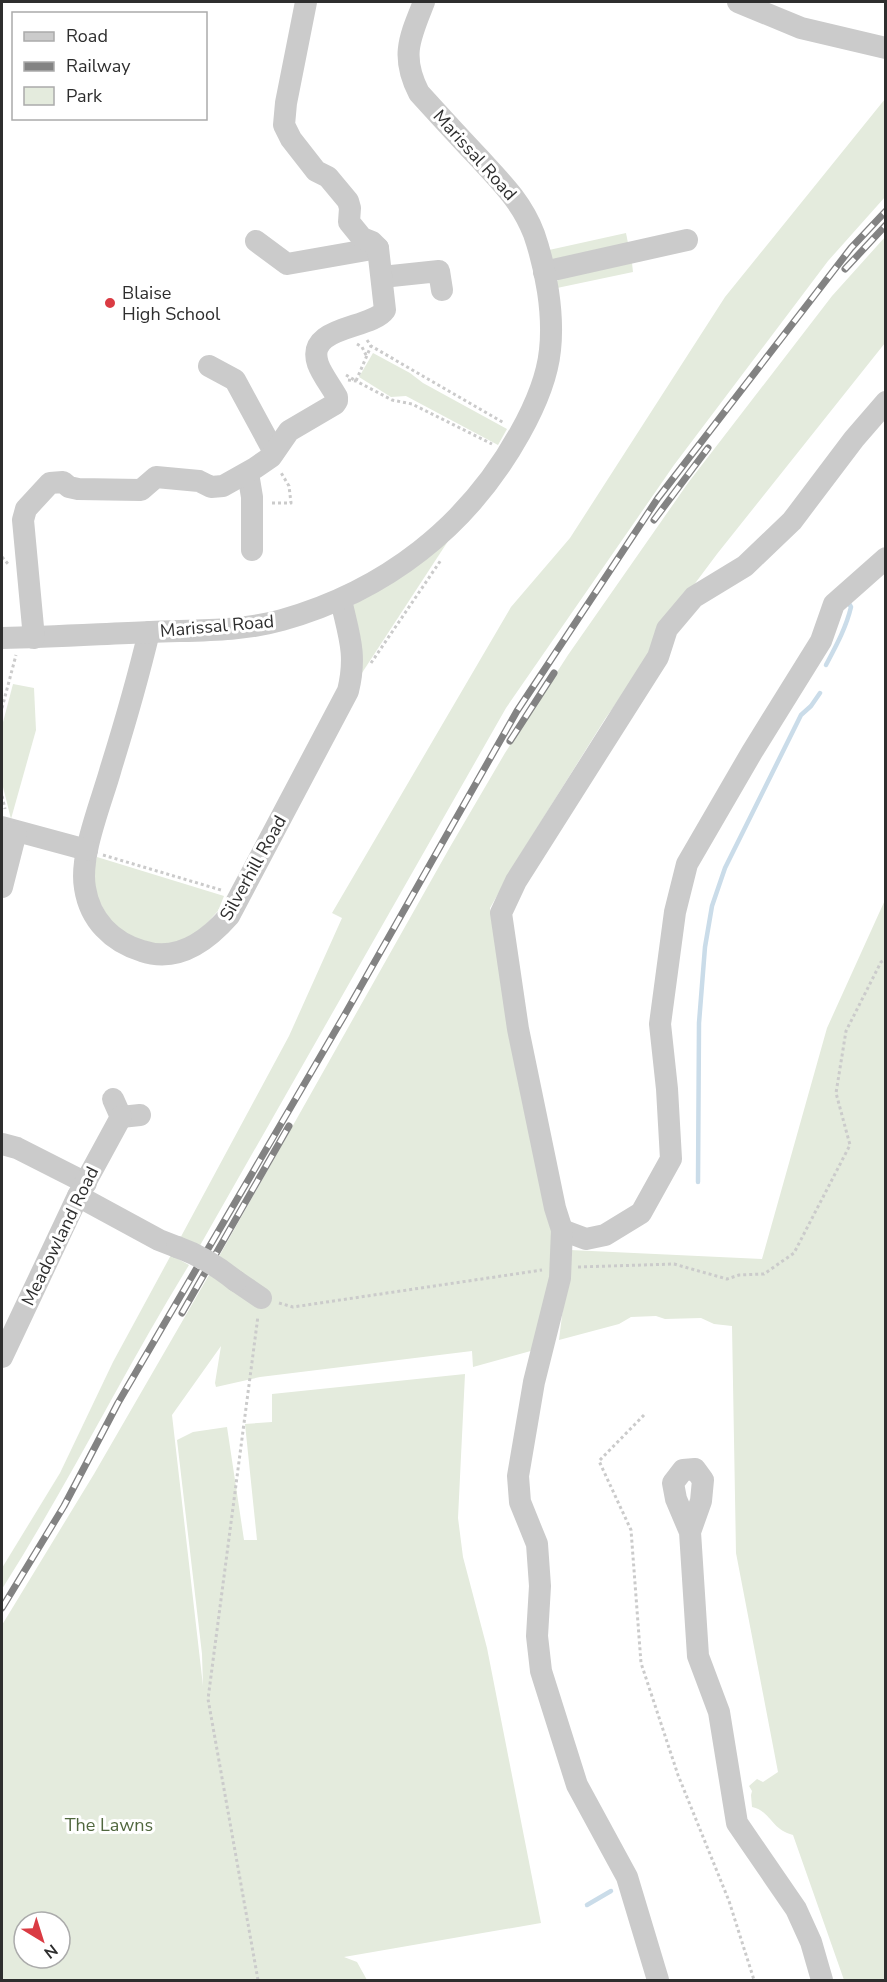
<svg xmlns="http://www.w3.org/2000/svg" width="887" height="1982" font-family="'Nunito Sans',sans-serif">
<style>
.green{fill:#e4ebdd;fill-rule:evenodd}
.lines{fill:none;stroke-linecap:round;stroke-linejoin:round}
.stream{stroke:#cadce9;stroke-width:4.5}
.path{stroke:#cbcbcb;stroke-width:3;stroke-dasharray:3 3;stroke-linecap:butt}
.minor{stroke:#cbcbcb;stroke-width:22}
.rail-casing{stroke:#838383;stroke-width:7}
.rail{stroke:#fff;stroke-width:4.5;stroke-dasharray:14;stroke-linecap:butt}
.minor-bridge{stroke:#cbcbcb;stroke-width:22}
.poi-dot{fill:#da3b43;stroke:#fff;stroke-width:2}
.labels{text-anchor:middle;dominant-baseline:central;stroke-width:6;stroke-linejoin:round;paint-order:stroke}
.street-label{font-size:18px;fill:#2e2e2e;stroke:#fff}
.poi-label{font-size:18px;fill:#2e2e2e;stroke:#fff;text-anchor:start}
.park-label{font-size:18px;fill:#50673e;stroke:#fff}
</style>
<rect width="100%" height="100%" fill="#fff"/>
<!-- green -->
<g class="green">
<polygon points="885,99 885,197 828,261 674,465 506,708 198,1249 177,1244 289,1036 342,918 332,913 511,607 570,538 725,297"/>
<polygon points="626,233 629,248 554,261 550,257 549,250"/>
<path d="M885 237V343L717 554 655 637 656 648 605 719 522 852 490 908 556 1252 538 1349 473 1367 472 1351 260 1377 216 1387 215 1383 221 1346 172 1415 203 1686 202 1654 177 1440 193 1432 227 1427 244 1540H257L245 1424 272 1422V1394L465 1374 458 1518 463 1557 487 1648 541 1923 344 1957 357 1962 367 1980H2V1625L94 1474 209 1275 250 1298 217 1260 450 847 505 753 568 655 688 483 832 296ZM24 1922H60V1958H24Z"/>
<polygon points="632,263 633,272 557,288 556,282 562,277"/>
<polygon points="373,353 410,373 423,383 507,429 498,445 406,396 391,397 359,377"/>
<polygon points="452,535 358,679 352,606"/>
<polygon points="13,684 34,688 36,730 11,819 2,783 2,726"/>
<polygon points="97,857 224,896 218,911 206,924 188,939 164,946 145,944 112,925 95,893 93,873"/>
<path d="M885 900V1980H844L793 1835C771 1830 771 1811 752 1807L751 1795 752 1791 749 1786 757 1779 763 1782 778 1772 736 1553 732 1326 714 1324 701 1318 665 1319 656 1316 631 1317 619 1324 559 1340 570 1250 762 1259 827 1028Z"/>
<path d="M171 1255 189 1265C124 1371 69 1483 2 1589V1568L60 1473 113 1362Z"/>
</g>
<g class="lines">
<!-- stream -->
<g class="stream">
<path d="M826 665C836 646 846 628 851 607L848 602"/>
<polyline points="698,1182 699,1023 705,947 712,906 725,868 801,715 811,706 820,693"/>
<polyline points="587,1905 611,1891"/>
</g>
<!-- path -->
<g class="path">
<polyline points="367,340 371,346 504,423"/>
<polyline points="357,344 362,347 367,357"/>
<polyline points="346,375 356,381 371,346"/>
<polyline points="348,380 356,381 392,400 412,404 492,444"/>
<polyline points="272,503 291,503 289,486 280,471"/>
<polyline points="2,557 8,564"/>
<polyline points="371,663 441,560"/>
<polyline points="2,708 16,655"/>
<polyline points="2,796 5,809"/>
<polyline points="103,855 221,890"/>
<polyline points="578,1267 674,1264 727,1279 739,1275 764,1274 794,1253 850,1145 836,1093 846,1031 881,962 886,959"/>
<polyline points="279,1303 293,1307 542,1270"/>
<polyline points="644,1415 599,1461 631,1530 641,1663 678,1775 729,1901 754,1980"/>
<polyline points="258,1980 208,1699 258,1316"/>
</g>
<!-- minor -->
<g class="minor">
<polyline points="738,2 801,28 886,48"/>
<polyline points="256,241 287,264 378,248"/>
<polyline points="544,272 687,240"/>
<polyline points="382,277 439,271 442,290"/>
<polyline points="209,366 235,380 274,452"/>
<polyline points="248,473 252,497 252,550"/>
<path d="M149 632C138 678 125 723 111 768 102 801 79 855 85 888 90 920 112 942 142 951 177 963 207 941 229 916L348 691C357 654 349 636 341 600"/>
<path d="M2 638C51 637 100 634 150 632 193 630 240 632 282 620 385 591 468 527 520 433 534 408 547 380 550 350 554 313 546 269 534 234 522 202 501 182 479 158 459 137 439 115 419 93 400 56 410 37 424 2"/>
<path d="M34 638 23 520 26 509 50 483 63 482 69 487 78 489 141 490 156 477 199 481 211 487 223 486 255 468 271 457 289 431 335 404 337 401V397C331 386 322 375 318 364 305 325 371 330 385 310L378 248 372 242 362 238 349 222 350 208 348 201 328 177 316 171 291 139 284 125 286 103 306 2"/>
<polyline points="2,827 87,850"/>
<polyline points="2,887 16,832"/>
<polyline points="113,1099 121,1117 140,1115"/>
<polyline points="2,1144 17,1148 86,1183"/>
<polyline points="78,1196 159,1240 177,1247"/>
<polyline points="562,1230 586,1239 605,1235 641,1213 671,1159 667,1089 660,1024 675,912 687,864 752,752 821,641 834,604 886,558"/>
<polyline points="236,1281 261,1298"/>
<polyline points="2,1357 78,1196 121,1117"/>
<polyline points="690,1532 701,1501 703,1480 695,1469 683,1470 673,1483 676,1499 690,1532 698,1656 719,1712 737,1823 796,1909 811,1942 822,1980"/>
<polyline points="658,1980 627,1877 577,1785 541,1671 537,1636 540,1586 537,1544 520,1502 518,1476 534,1382 560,1278 562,1230 555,1208 518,1029 501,913 516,881 658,657 667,629 694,597 745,566 792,521 854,439 886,402"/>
</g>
<!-- rail casing -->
<g class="rail-casing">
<g id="rail">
<polyline points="845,269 886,225"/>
<polyline points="654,520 708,448"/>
<polyline points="510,741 554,673"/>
<polyline points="182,1313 289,1126"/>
<polyline points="2,1608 64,1506 118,1403 344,1016 517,711 658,498 851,248 886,211"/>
</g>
</g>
<!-- rail -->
<use href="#rail" class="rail"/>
<!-- minor-bridge -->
<path class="minor-bridge" d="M177 1247C200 1255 217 1266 236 1281"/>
</g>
<!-- markers -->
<circle class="poi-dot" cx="110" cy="303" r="6"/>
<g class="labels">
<!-- street labels -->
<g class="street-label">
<text transform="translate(475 155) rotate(48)">Marissal Road</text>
<text transform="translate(217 626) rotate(-5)">Marissal Road</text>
<text transform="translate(253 868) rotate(-61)">Silverhill Road</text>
<text transform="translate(60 1236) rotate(-64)">Meadowland Road</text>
</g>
<!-- poi labels -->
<g class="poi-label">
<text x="122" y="293">Blaise<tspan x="122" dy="21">High School</tspan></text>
</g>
<!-- park labels -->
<g class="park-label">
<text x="109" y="1825">The Lawns</text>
</g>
</g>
<!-- border -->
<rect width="887" height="1982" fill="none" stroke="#2e2e2e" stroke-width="6"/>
<!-- legend -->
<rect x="12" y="12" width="195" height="108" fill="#ffffff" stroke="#ababab" stroke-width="1.5"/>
<rect x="24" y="32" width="30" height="9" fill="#cbcbcb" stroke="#ababab" stroke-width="1.5"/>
<text x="66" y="42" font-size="18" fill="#2e2e2e">Road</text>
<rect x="24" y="62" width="30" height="9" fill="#838383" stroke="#ababab" stroke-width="1.5"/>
<text x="66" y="72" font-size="18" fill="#2e2e2e">Railway</text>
<rect x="24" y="87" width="30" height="18" fill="#e4ebdd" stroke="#ababab" stroke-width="1.5"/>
<text x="66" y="102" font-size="18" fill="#2e2e2e">Park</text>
<!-- north arrow -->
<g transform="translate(42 1940) rotate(142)"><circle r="28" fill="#ffffff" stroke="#ababab" stroke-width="1.5"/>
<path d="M0-4.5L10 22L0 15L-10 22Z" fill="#da3b43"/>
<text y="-9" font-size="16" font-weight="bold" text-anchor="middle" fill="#2e2e2e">N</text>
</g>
</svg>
